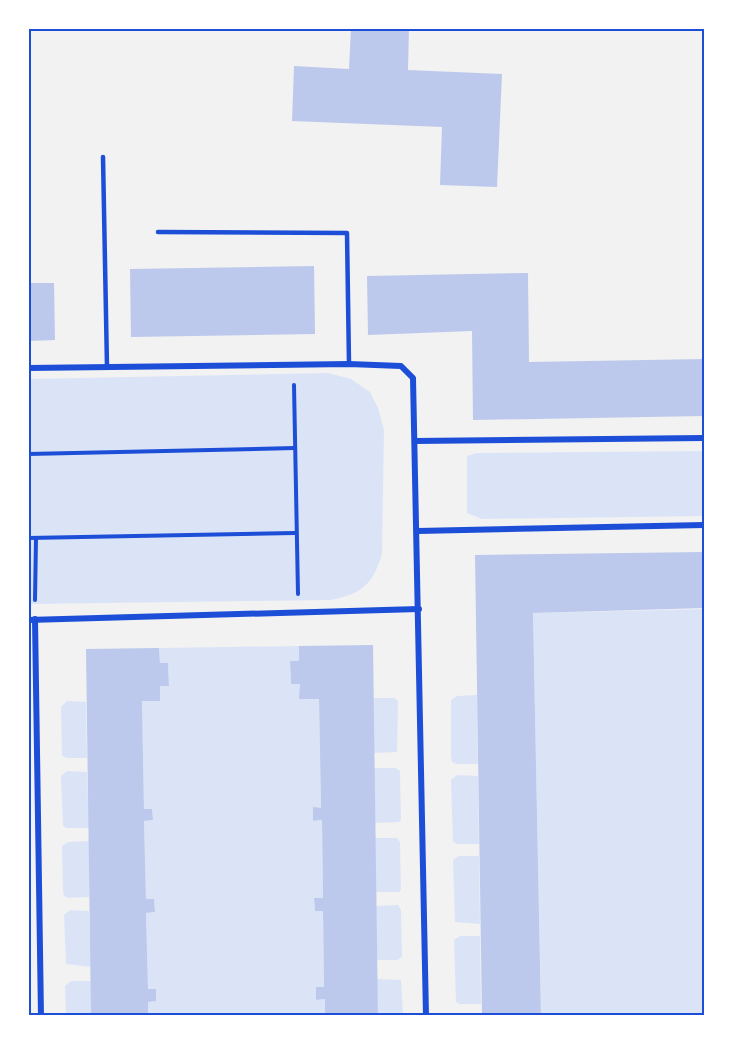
<svg xmlns="http://www.w3.org/2000/svg" width="733" height="1044" font-family="Inter,sans-serif">
<style>
.green{fill:#dbe4f7}
.building{fill:#bdc9ec}
.lines{fill:none;stroke-linecap:round;stroke-linejoin:round}
.path{stroke:#1d4ed8;stroke-width:4}
.service{stroke:#1d4ed8;stroke-width:4.5}
.minor{stroke:#1d4ed8;stroke-width:6}
.neatline{fill:none;stroke:#1d4ed8;stroke-width:2}
</style>
<rect width="100%" height="100%" fill="#f2f2f2"/>
<!-- green -->
<g class="green">
<path d="M328 373 351 379 370 392 378 408 384 430 382 554C373 584 362 594 331 600L29 604 28 379Z"/>
<polygon points="704,451 704,516 482,519 467,513 467,456 477,453"/>
<polygon points="704,609 704,1015 541,1015 533,613"/>
<polygon points="299,646 299,661 290,661 291,684 300,684 300,699 319,699 321,808 313,808 313,821 322,820 323,898 314,898 315,910 323,911 324,987 316,988 316,1000 325,999 325,1015 148,1015 148,1002 156,1001 156,989 148,989 146,913 155,912 154,899 146,899 144,821 153,820 152,809 144,809 142,701 160,701 160,686 169,686 168,663 160,663 159,648"/>
<polygon points="477,695 478,764 457,764 452,762 451,757 451,700 457,696"/>
<polygon points="373,698 394,698 398,701 397,752 374,753"/>
<polygon points="67,701 86,702 87,758 67,758 62,756 61,707"/>
<polygon points="374,768 396,768 400,771 401,820 399,822 375,823"/>
<polygon points="67,771 87,772 89,828 67,828 63,826 61,776"/>
<polygon points="457,775 478,776 479,844 458,844 453,842 451,780"/>
<polygon points="375,838 397,838 400,842 401,890 399,892 376,892"/>
<polygon points="89,841 89,897 69,898 64,896 63,891 62,846 68,842"/>
<polygon points="459,856 479,856 480,924 455,922 453,860"/>
<polygon points="398,905 401,910 402,957 397,960 377,960 376,906"/>
<polygon points="70,910 89,911 91,967 66,964 64,915"/>
<polygon points="460,936 480,936 481,1004 460,1004 456,1002 454,940"/>
<polygon points="377,979 401,980 403,1015 378,1015"/>
<polygon points="71,981 91,981 91,1015 66,1015 65,986"/>
</g>
<!-- building -->
<g class="building">
<polygon points="351,28 409,28 408,70 502,74 497,187 440,185 442,127 292,121 294,66 349,69"/>
<polygon points="314,266 315,334 131,337 130,269"/>
<polygon points="528,273 529,362 704,359 704,416 473,420 472,331 368,335 367,276"/>
<polygon points="28,283 54,283 55,340 28,341"/>
<polygon points="704,552 704,608 533,613 541,1016 482,1016 475,555"/>
<polygon points="373,645 378,1016 325,1016 325,999 316,1000 316,987 324,987 323,911 315,911 314,898 323,898 322,820 313,821 313,807 321,808 319,699 299,699 300,684 291,684 290,661 299,661 299,646"/>
<polygon points="159,648 160,663 168,663 169,686 160,686 160,701 142,701 144,809 152,809 153,820 144,821 146,899 154,899 155,912 146,913 148,989 156,989 156,1001 148,1002 148,1016 91,1016 86,649"/>
</g>
<g class="lines">
<!-- path -->
<g class="path">
<polyline points="294,385 298,594"/>
<polyline points="28,454 295,448"/>
<polyline points="28,538 295,533"/>
<polyline points="35,600 36,538"/>
</g>
<!-- service -->
<g class="service">
<polyline points="103,157 107,367"/>
<polyline points="158,232 347,233 349,364"/>
</g>
<!-- minor -->
<g class="minor">
<polyline points="28,368 349,364 401,366 413,378 426,1016"/>
<polyline points="415,441 704,438"/>
<polyline points="418,531 704,525"/>
<polyline points="35,619 41,1016"/>
<polyline points="28,620 419,609"/>
</g>
</g>
<!-- border -->
<rect width="733" height="1044" fill="none" stroke="#ffffff" stroke-width="60"/>
<rect x="30" y="30" width="673" height="984" class="neatline"/>
</svg>
